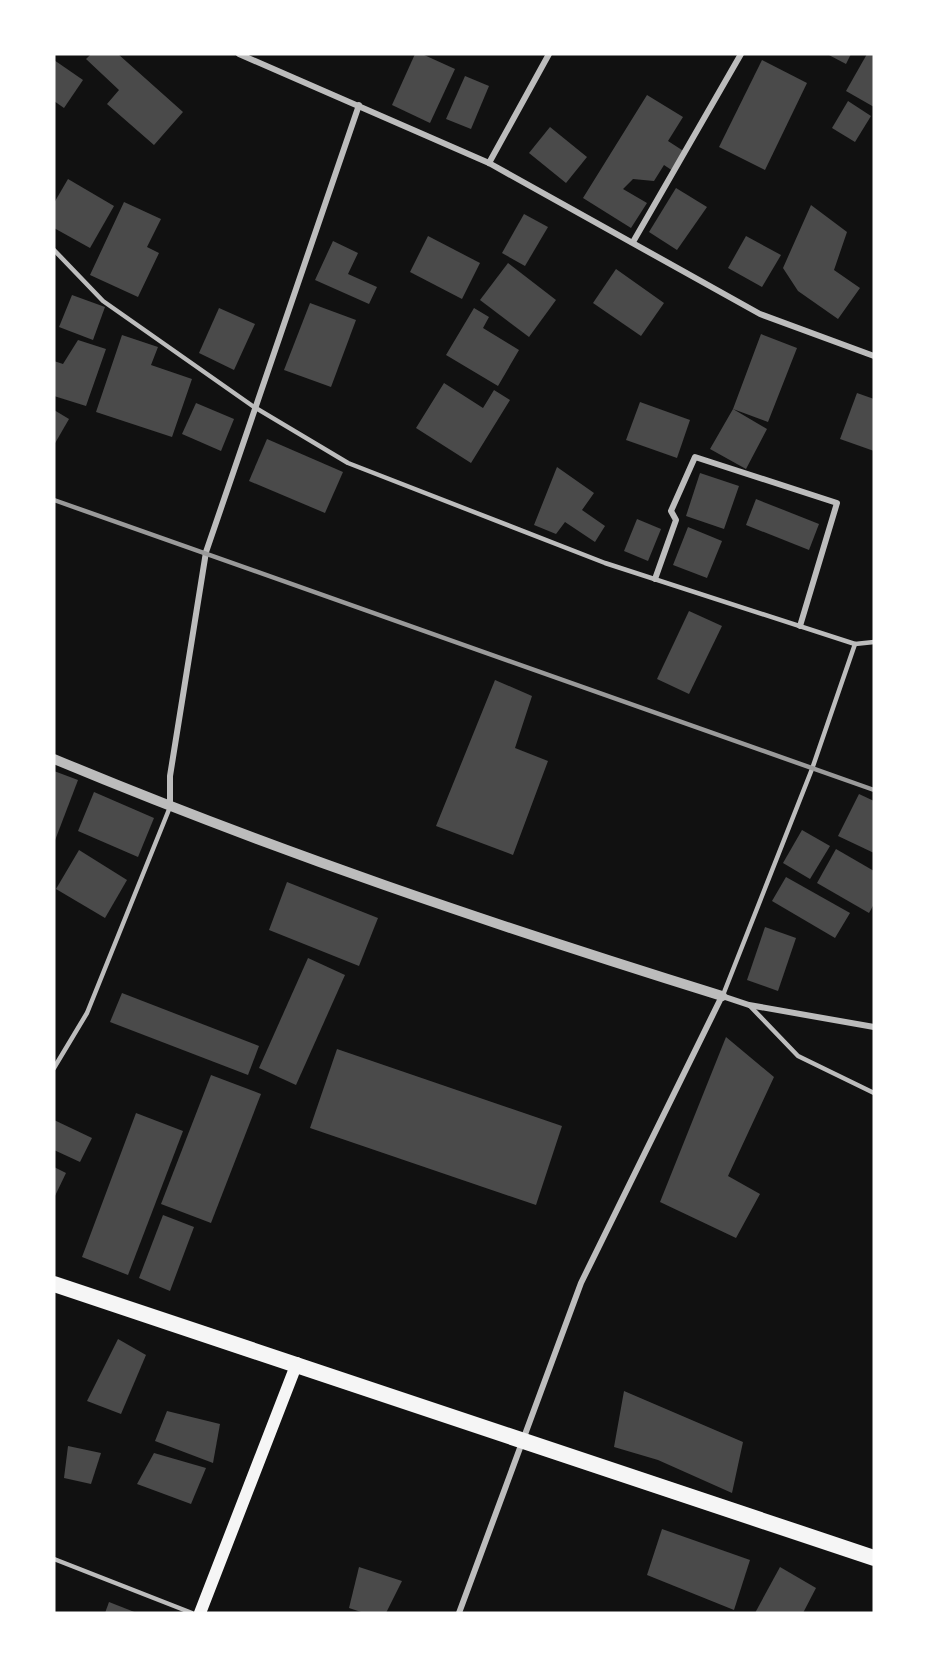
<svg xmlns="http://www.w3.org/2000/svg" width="928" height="1667" font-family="'Nunito Sans',sans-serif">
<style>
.building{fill:#4a4a4a}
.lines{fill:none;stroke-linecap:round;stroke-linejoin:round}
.service{stroke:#bcbcbc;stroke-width:4.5}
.minor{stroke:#bcbcbc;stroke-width:6}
.tertiary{stroke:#bcbcbc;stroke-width:10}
.secondary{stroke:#f5f5f5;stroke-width:12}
.trunk{stroke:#f5f5f5;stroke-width:16}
.rail{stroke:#9a9a9a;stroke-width:4.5}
</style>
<rect width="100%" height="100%" fill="#111"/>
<!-- building -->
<g class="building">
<polygon points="91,54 118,54 183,112 154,145 107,104 119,90 86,59"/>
<polygon points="415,54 422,54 455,69 430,123 392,105"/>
<polygon points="827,54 851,54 846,64"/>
<polygon points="867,54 874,54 874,107 846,91"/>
<polygon points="54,60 83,80 64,108 54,101"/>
<polygon points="762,60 807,83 765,170 719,147"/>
<polygon points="465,76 489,86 471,129 446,119"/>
<polygon points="647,95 683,117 668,141 685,152 673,171 664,165 654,181 633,179 623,189 647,203 631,228 583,198"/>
<polygon points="848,101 871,116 855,142 832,128"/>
<polygon points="550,127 587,157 566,183 529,153"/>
<polygon points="68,179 114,206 90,248 54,228 54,203"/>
<polygon points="676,188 707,207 677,250 649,232"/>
<polygon points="124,202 161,219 147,247 159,253 138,297 90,275"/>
<polygon points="811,205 847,232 834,270 860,288 838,319 798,291 783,268"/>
<polygon points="524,214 548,227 525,266 502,253"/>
<polygon points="428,236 480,263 462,299 410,272"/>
<polygon points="746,236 781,255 762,287 728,268"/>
<polygon points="333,241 358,253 348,274 377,287 369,304 315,280"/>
<polygon points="508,263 556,300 529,337 480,300"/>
<polygon points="616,269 664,303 641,336 593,303"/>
<polygon points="72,295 105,307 93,340 59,327"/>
<polygon points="310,303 356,320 331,387 284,370"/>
<polygon points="219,308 255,324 234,370 199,353"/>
<polygon points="474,308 489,317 483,328 519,350 498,386 446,355"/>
<polygon points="761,334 797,348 768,422 733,409 767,429 746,469 710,449 733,409"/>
<polygon points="122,335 158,347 151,365 192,379 172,437 96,412"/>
<polygon points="78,340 106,349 86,406 54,396 54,361 63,364"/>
<polygon points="444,383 483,408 494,390 510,400 471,463 416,428"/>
<polygon points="857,393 874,399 874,451 840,439"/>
<polygon points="640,402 690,420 677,458 626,440"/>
<polygon points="196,403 234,419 221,451 182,434"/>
<polygon points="54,410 69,419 54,445"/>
<polygon points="267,439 343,472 325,513 249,481"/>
<polygon points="557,467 594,493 582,510 605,526 595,542 565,522 556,534 534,525"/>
<polygon points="700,473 739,486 724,529 686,516"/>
<polygon points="756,499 819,524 809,550 746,525"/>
<polygon points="637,519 661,529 648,561 624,551"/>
<polygon points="688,527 722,541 707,578 673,565"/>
<polygon points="689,611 722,626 689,694 657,679"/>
<polygon points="495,680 532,696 515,748 548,761 513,855 436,826"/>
<polygon points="54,771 78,780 54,843"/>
<polygon points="94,792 154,818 138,857 78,831"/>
<polygon points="859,794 874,801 874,853 838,836"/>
<polygon points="802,830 830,846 810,879 783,863"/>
<polygon points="836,849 874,871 874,904 869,913 817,883"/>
<polygon points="79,850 127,880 105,918 56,889"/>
<polygon points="786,877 850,913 835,938 772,901"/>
<polygon points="287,882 378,918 359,966 269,930"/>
<polygon points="765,927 796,938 778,991 747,980"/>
<polygon points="308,958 345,975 296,1085 259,1068"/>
<polygon points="122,993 259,1046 248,1075 110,1022"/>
<polygon points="726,1037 774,1077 728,1176 760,1194 736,1238 660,1202"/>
<polygon points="337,1049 562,1126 536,1205 310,1128"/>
<polygon points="211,1075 261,1094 211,1223 161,1204"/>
<polygon points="136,1113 183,1131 128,1275 82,1257"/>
<polygon points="54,1120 92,1138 80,1162 54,1150"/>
<polygon points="54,1167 66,1173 54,1198"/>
<polygon points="163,1215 194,1227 170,1291 139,1278"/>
<polygon points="118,1339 146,1355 121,1414 87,1401"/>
<polygon points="624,1391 743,1442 732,1493 658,1460 614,1447"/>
<polygon points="167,1411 220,1424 213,1463 155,1441"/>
<polygon points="68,1446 101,1453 91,1484 64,1478"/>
<polygon points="154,1453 206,1468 191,1504 137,1484"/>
<polygon points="662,1529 750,1560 734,1610 647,1575"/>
<polygon points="359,1567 402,1581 386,1613 364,1613 349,1608"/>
<polygon points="780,1567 816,1588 803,1613 755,1613"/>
<polygon points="109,1602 137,1613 105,1613"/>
</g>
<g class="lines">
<!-- service -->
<g class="service">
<polyline points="54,250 103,301 254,407 348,463 605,563 855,644 874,642"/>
<polyline points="723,995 812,769 855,644"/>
<polyline points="749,1005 798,1056 874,1093"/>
<polyline points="54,1068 87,1013 170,807"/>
<polyline points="54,1559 192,1613"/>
</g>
<!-- minor -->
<g class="minor">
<polyline points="239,54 489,163 760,314 874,356"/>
<polyline points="489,163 549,54"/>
<polyline points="633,242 741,54"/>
<polyline points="655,579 676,520 671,511 695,457 837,503 800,626"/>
<polyline points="170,807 170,776 206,552 359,105"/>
<polyline points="459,1613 581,1283 722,996 749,1005 874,1027"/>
</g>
<!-- tertiary -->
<path class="tertiary" d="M54 759C272 850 497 926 722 996"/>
<!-- secondary -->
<polyline class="secondary" points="200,1613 297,1363"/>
<!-- trunk -->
<polyline class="trunk" points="54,1284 874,1558"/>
<!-- rail -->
<polyline class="rail" points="54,500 874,790"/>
</g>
<!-- border -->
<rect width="928" height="1667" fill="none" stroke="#ffffff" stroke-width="111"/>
</svg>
